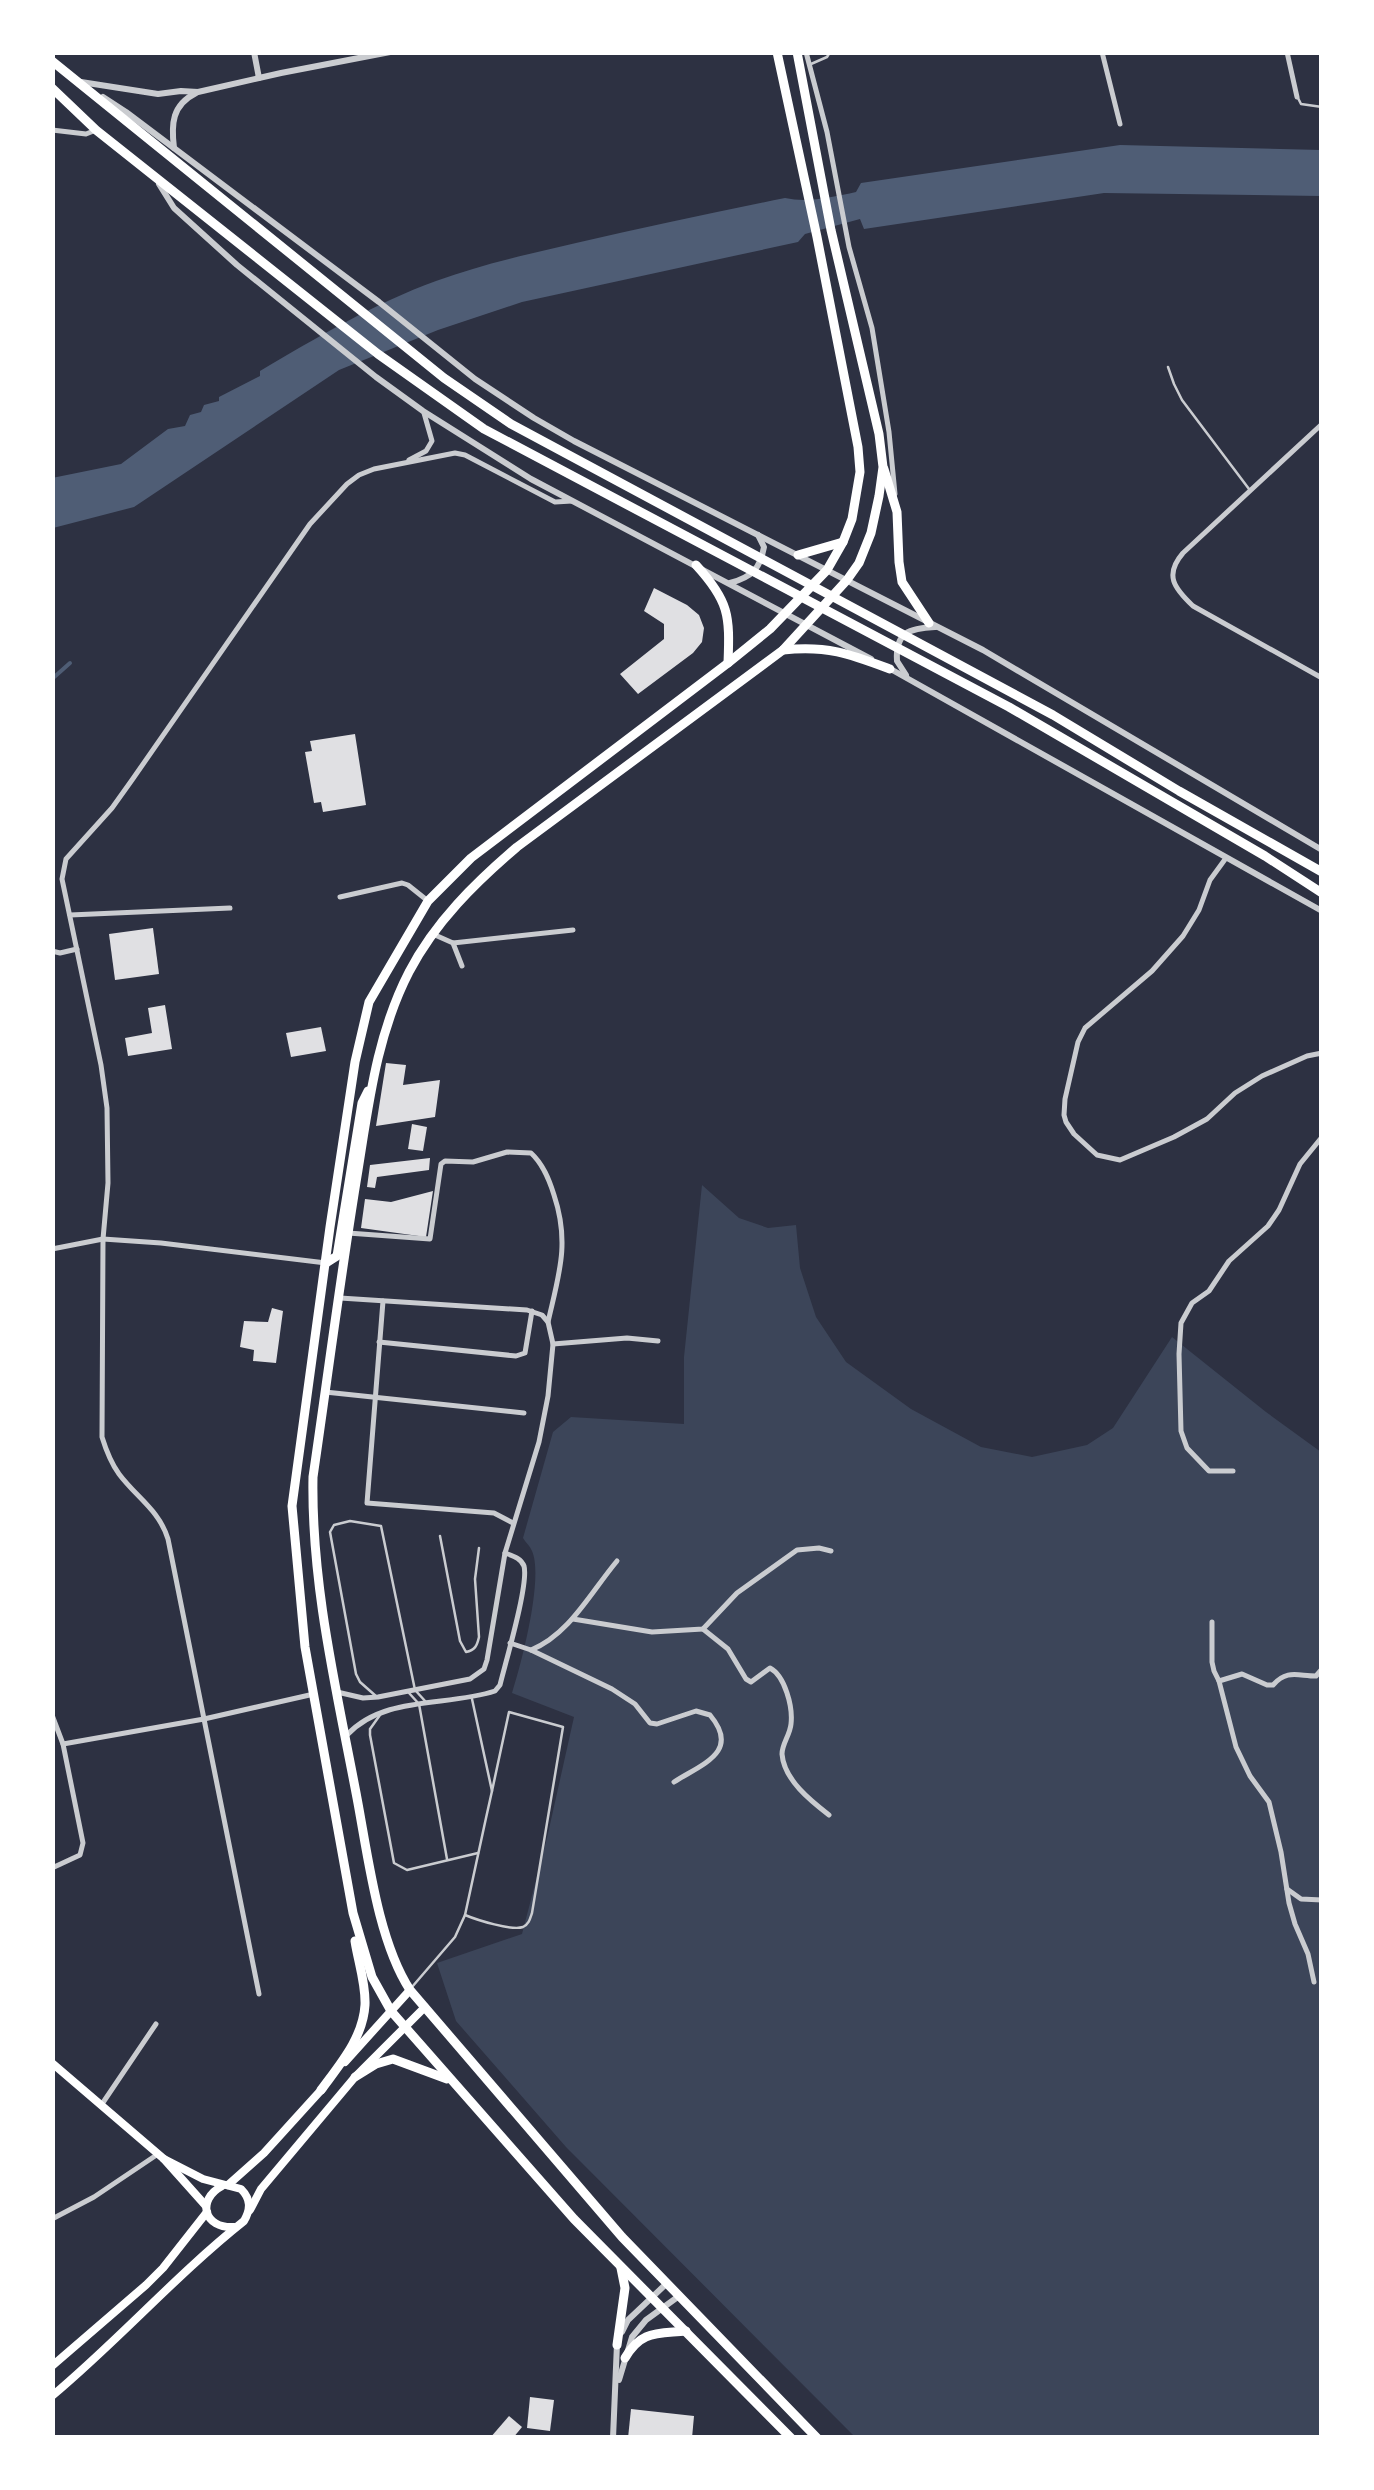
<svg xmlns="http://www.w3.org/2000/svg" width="1374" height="2490" font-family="'Asap Condensed',sans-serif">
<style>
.green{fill:#3c4559}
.water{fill:#4f5d75}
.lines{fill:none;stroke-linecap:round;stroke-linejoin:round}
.stream{stroke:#4f5d75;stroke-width:4}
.building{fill:#e0e0e3}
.service{stroke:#caccd0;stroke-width:2.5}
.minor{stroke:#caccd0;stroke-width:5}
.tertiary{stroke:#caccd0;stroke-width:6}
.secondary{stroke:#fff;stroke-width:8}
.primary{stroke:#fff;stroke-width:9}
.trunk{stroke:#fff;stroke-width:9}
</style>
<rect width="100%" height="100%" fill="#2d3142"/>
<!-- green -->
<path class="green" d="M702 1185 739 1218 768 1228 796 1225 800 1268 816 1317 846 1362 911 1409 981 1447 1032 1457 1087 1445 1113 1428 1172 1337 1266 1412 1321 1452V2437H855L566 2147 456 2021 437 1963 522 1934 547 1838 574 1717 512 1693C521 1665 544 1578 532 1551 530 1546 526 1543 523 1538L553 1432 571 1417 684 1424V1357Z"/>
<!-- water -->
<path class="water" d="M1120 145 1321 150V196L1104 193 864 229 860 219 805 234 798 242 522 302 438 330 339 370 134 507 53 528 52 478 121 464 168 429 185 426 190 415 201 412 204 405 219 401V397L260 376V371C316 338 375 303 436 281 482 264 529 254 576 243 646 227 715 212 785 198 808 203 833 197 856 192L861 183Z"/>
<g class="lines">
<!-- stream -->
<polyline class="stream" points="52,679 70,663"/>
</g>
<!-- building -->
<g class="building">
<polygon points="654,588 687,605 699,615 704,628 702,642 693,653 638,694 620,674 664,639 664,624 644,611"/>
<polygon points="355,734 366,805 323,812 321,802 314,803 305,752 312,751 310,741"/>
<polygon points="153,928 159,974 115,980 109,934"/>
<polygon points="165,1005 172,1049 128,1056 125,1038 152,1033 148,1008"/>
<polygon points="321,1027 326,1051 291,1057 286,1033"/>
<polygon points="386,1063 406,1065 403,1085 440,1080 435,1117 376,1126"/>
<polygon points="412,1124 427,1127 423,1151 408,1149"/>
<polygon points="430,1158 429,1170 377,1177 375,1188 367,1187 370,1165"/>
<polygon points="433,1191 426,1237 361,1228 365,1199 391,1202"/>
<polygon points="272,1308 283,1311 276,1363 253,1361 254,1350 240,1347 244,1321 268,1322"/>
<polygon points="530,2397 554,2400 550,2431 527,2428"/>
<polygon points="631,2409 694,2416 692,2438 628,2438"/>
<polygon points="509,2416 522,2427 513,2438 490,2438"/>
</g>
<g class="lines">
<!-- service -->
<g class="service">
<polyline points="811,64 827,57 830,52"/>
<polyline points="1298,98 1301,104 1322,107"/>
<polyline points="1168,367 1174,384 1182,400 1249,489"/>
<path d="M440 1536 460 1641 466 1652C475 1650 477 1646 479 1637L475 1579 479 1548"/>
<polyline points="409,1693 419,1704 447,1859"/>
<polyline points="377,1697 360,1682 356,1674 330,1532 334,1525 350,1521 381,1526 415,1690 426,1702"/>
<polyline points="380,1715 370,1729 370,1735 394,1863 407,1870 478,1853"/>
<path d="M465 1915C477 1920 512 1931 523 1927 529 1924 530 1919 532 1913L563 1727 509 1712 492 1791"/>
<polyline points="412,1987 455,1937 465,1915 486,1818 492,1791 472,1699"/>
</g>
<!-- minor -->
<g class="minor">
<polyline points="806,52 827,132 849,247 872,328 889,432 895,494"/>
<polyline points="1102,52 1120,124"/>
<polyline points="1287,52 1297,97"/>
<polyline points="52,130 86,134 96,130"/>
<path d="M1322 424 1183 553C1164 575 1174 588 1193 606L1322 678"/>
<polyline points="409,460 426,451 432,441 424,413"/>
<polyline points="1226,858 1210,880 1199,910 1183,936 1152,971 1085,1028 1078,1042 1065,1099 1064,1115 1066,1122 1074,1134 1097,1155 1120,1160 1174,1137 1207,1119 1235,1093 1262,1076 1307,1056 1322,1053"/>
<polyline points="340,897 402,883 408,885 428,901"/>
<polyline points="70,915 230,908"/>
<polyline points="435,935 453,943 462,966"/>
<polyline points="453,943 573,930"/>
<polyline points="52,951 60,953 77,949"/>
<path d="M348 1233 430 1239 441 1164 445 1161 473 1162 507 1152 531 1153C543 1164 549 1179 554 1195 570 1243 559 1274 548 1322"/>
<polyline points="52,1249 103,1239 161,1243 326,1263"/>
<polyline points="383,1301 367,1503 494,1513 513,1523"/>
<polyline points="379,1342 516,1356 525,1353 532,1311"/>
<polyline points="553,1344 627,1338 658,1341"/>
<polyline points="325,1392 524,1413"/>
<polyline points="1233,1471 1209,1471 1187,1448 1181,1431 1179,1354 1181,1323 1192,1303 1209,1291 1229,1261 1268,1226 1279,1210 1300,1164 1322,1137"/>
<polyline points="573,1619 652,1632 703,1629 737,1593 797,1550 819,1548 831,1551"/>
<polyline points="1212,1622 1212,1662 1214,1671 1219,1681 1236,1747 1250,1776 1269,1802 1281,1852 1289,1903 1295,1924 1308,1954 1314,1982"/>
<path d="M703 1629 728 1649 746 1679 751 1682 770 1668C785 1676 793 1707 791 1724 790 1735 782 1744 782 1754 784 1780 811 1801 829 1815"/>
<path d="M510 1643 531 1650 612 1689 635 1704 650 1723 657 1724 696 1711 710 1715C741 1752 702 1764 674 1782"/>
<path d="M531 1650C569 1635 591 1592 617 1561"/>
<path d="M1219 1681 1242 1674 1267 1685H1273C1287 1669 1298 1676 1316 1676L1322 1669"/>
<polyline points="337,1692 363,1698 378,1697 470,1679 484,1669 487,1660 505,1553 539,1442 548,1396 553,1344 548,1322 542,1315 527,1310 340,1298"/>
<polyline points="52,1715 63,1744 83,1843 80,1855 52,1868"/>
<path d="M347 1735C384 1695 447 1707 495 1691L500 1685C505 1664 529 1584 524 1566 521 1558 513 1556 505 1553"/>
<polyline points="63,1744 204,1719 314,1694"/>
<polyline points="1287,1889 1301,1899 1322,1900"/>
<path d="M259 1994 168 1539C159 1510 137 1498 119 1474 111 1463 106 1450 102 1437L103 1239 108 1183 107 1108 101 1065 62 879 66 859 112 808 132 780 310 524 347 484 359 475 374 469 455 453 465 455 555 502 572 501"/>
<polyline points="102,2104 156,2024"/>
<polyline points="52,2219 94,2197 158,2154"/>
</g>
<!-- tertiary -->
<g class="tertiary">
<polyline points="254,52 259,78"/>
<polyline points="81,82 158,94 181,91 198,92 281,73 390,52"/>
<polyline points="103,97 126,112 379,302 475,379 534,418 574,441 983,650 1322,850"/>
<path d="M174 148C171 124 172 105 196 93"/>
<polyline points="159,184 174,208 237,265 376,377 423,411 531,479 871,659"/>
<path d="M730 583C752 577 760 569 764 547L758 535"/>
<polyline points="887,667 1322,911"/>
<path d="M906 675 897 661C895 632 910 628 935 627"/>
<polyline points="622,2332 628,2320 666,2284"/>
<polyline points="619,2380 632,2337 646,2320 679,2296"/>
<polyline points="613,2438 617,2344"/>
</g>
<!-- secondary -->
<g class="secondary">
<polyline points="345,2062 410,1990"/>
<polyline points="52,2063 164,2159 206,2206"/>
<polyline points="228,2185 264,2153 323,2088"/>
<path d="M222 2186C196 2200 204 2229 234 2227"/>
<polyline points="250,2210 261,2189 355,2077 425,2007"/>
<polyline points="52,2366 146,2285 163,2268 207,2212"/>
<path d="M52 2396C119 2340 176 2275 244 2221 251 2209 251 2199 241 2189L203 2179 164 2159"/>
</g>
<!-- primary -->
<g class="primary">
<polyline points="777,52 817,237 858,447 860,472 852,519 843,542 827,570 770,629 728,663 471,858 428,901 369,1002 355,1062 330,1227 292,1506 305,1647 353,1913 372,1977 391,2011 574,2219 791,2438"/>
<path d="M797 52 831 230 879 434 883 467 879 496 871 533 859 563 847 580 783 650 517 847C475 883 435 922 409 972 377 1034 369 1102 358 1170 341 1272 328 1375 313 1477 311 1585 337 1692 357 1798 368 1856 378 1941 410 1990L622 2237 817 2438"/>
<polyline points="884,469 897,512 899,562 902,582 929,623"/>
<polyline points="798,555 843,542"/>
<path d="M696 565C729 601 730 615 728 663"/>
<path d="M783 650C827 645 850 654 890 669"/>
<polyline points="326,1263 337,1256 362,1103 368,1091"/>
<polyline points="355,2077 376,2064 393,2059 447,2079"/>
<path d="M321 2090C340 2064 363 2038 365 2005 366 1984 358 1961 355 1941"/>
<polyline points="617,2345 625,2288 621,2268"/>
<path d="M625 2358C641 2330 657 2334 686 2331"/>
</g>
<!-- trunk -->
<g class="trunk">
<polyline points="52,61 444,378 511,424 1053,715 1179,791 1322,872"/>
<polyline points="52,88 96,130 378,354 484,429 1009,707 1265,856 1322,893"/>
</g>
</g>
<!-- border -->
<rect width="1374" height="2490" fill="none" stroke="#ffffff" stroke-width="110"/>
</svg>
